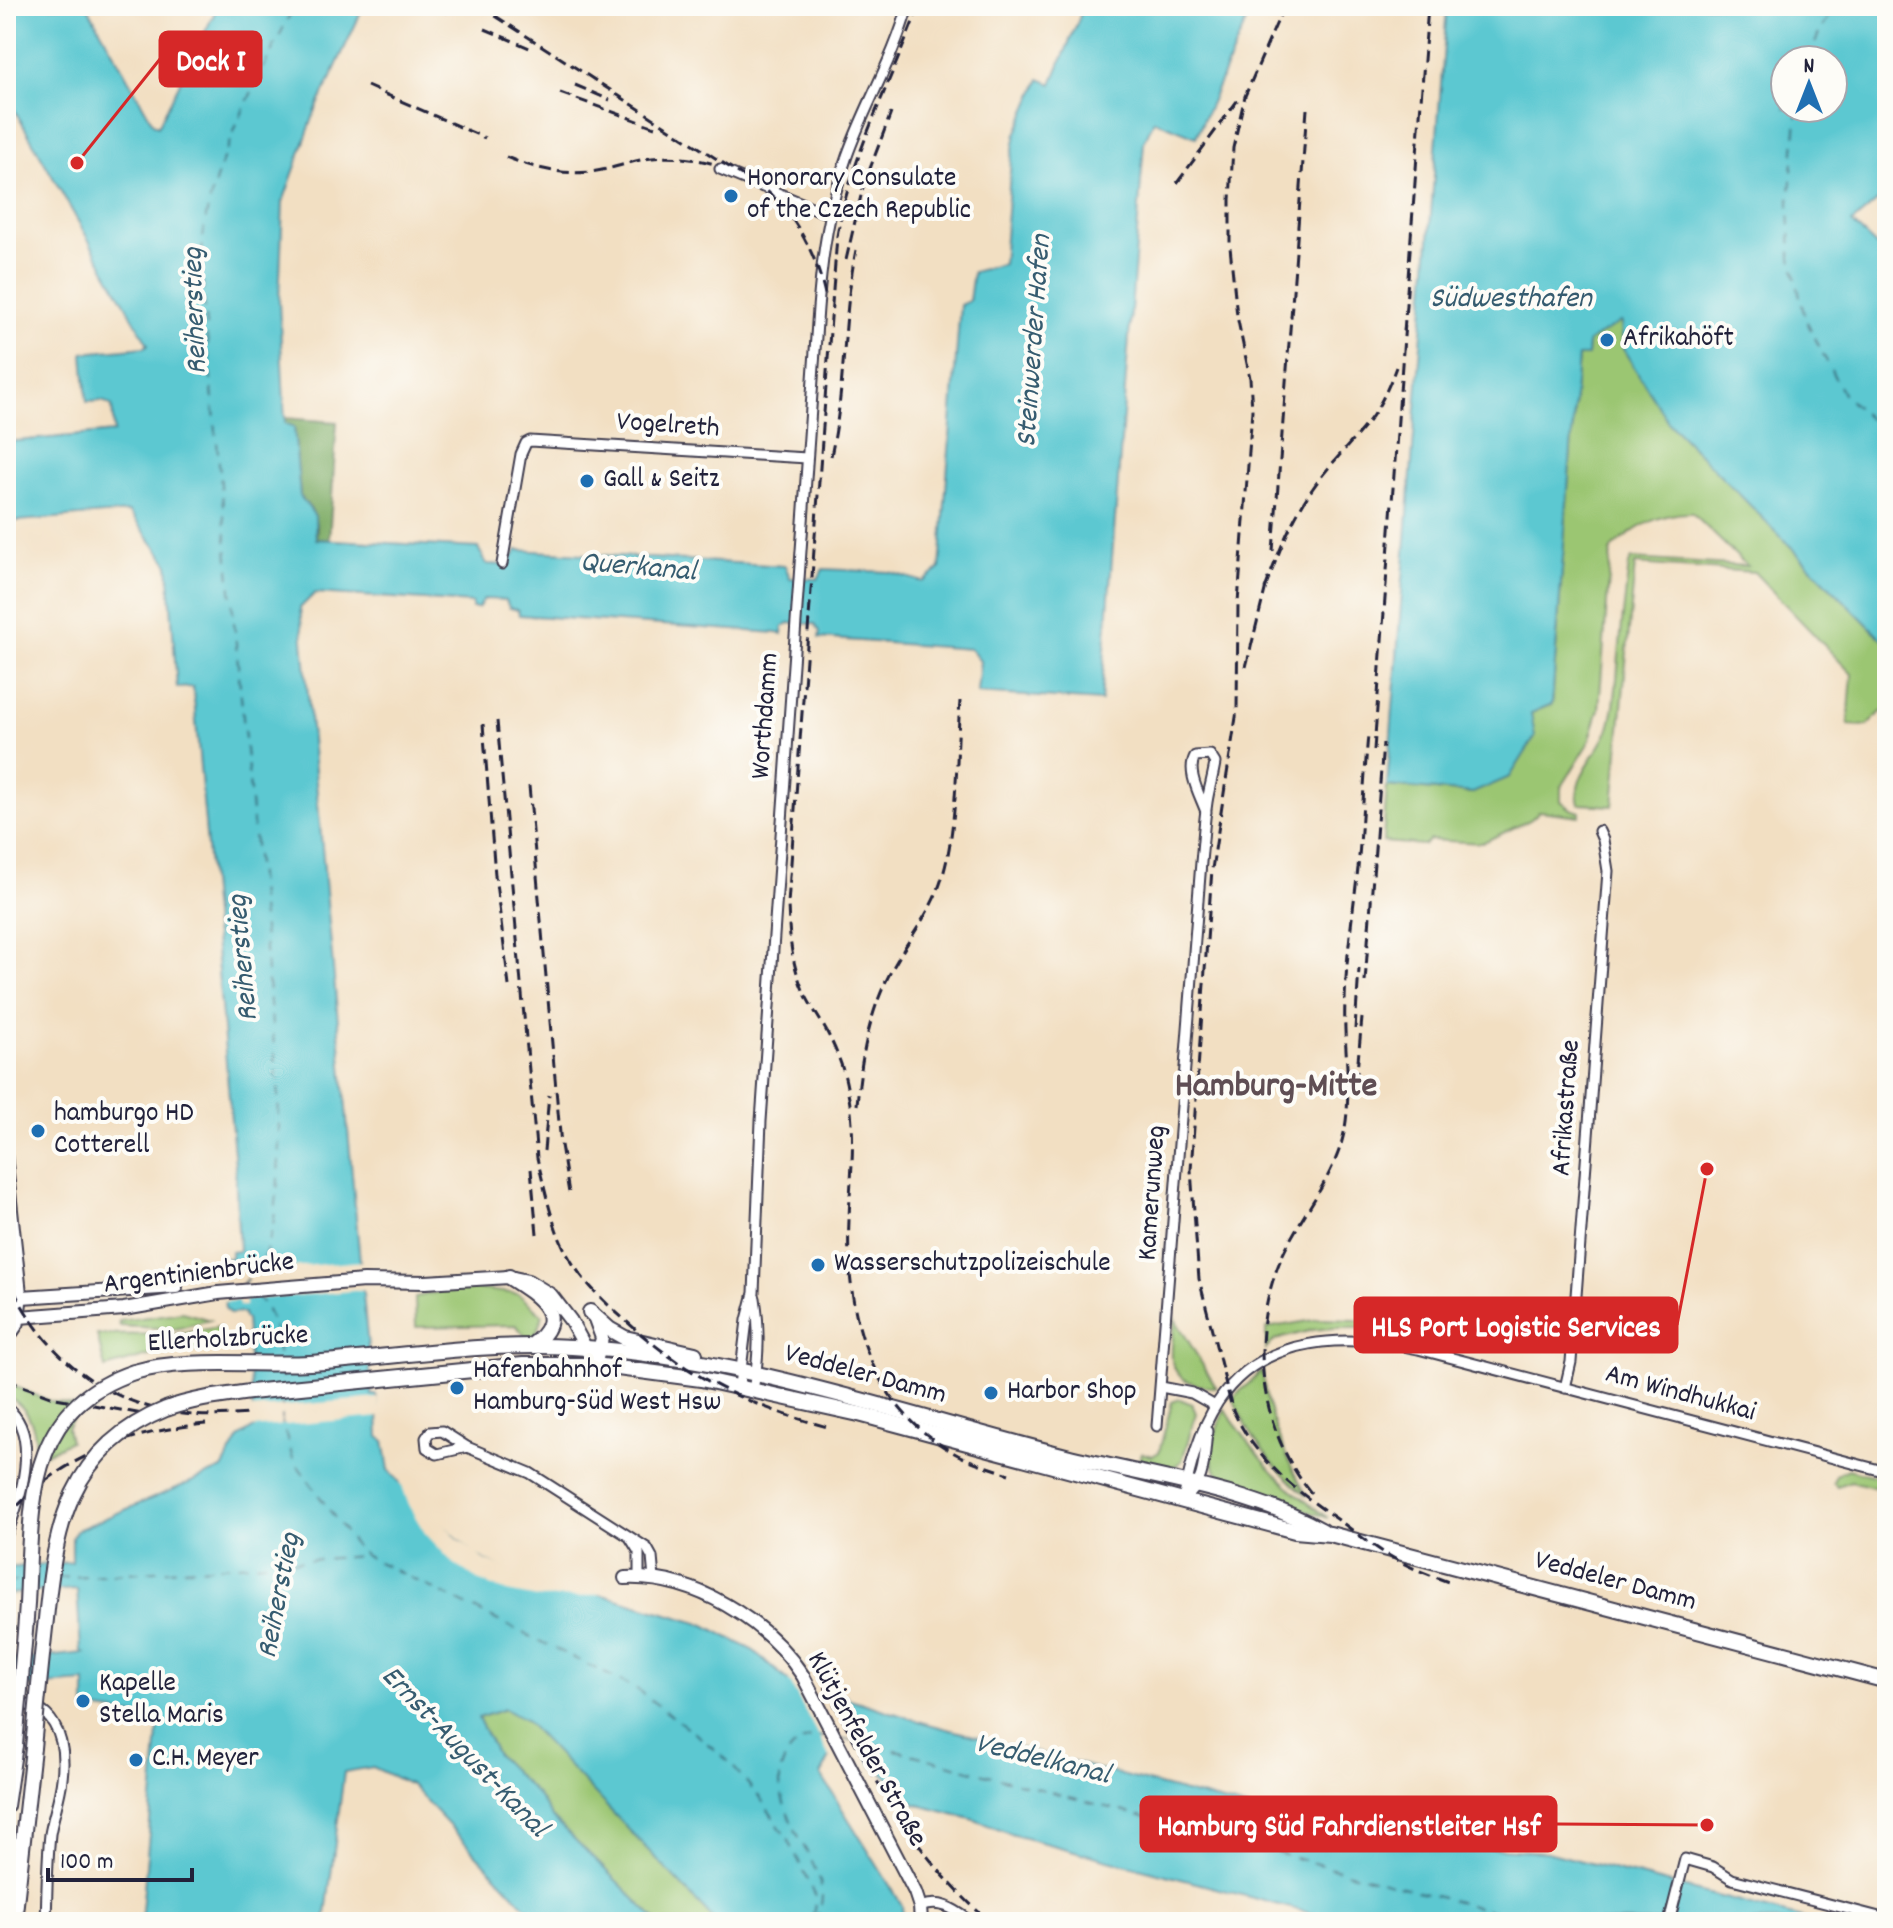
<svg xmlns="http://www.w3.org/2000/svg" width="1893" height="1928" font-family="Dekko,sans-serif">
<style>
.green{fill:#9bc672;stroke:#5e7456;stroke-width:2}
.forest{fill:#7cab64;stroke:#4f6650;stroke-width:2}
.water{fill:#5bc8d1;stroke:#3e7586;stroke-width:2;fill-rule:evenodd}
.pier{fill:#f2dfc2}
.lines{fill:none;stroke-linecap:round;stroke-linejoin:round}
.ferry{stroke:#365c70;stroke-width:2;stroke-dasharray:10 8;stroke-linecap:butt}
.street-casing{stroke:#413e4f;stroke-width:13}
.secondary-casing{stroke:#413e4f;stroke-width:16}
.primary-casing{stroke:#413e4f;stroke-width:18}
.street{stroke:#fff;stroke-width:9}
.secondary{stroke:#fff;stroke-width:12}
.primary{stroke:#fff;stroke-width:14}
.rail{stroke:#22223b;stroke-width:3;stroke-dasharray:12 6;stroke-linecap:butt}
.primary-bridge-casing{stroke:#413e4f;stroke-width:18;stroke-linecap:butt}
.primary-bridge{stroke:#fff;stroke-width:14}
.poi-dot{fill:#1f6fb2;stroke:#fdfcf7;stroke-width:3}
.labels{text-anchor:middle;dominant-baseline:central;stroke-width:8;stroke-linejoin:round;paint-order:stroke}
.poi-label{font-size:28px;fill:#22223b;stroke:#fdfcf7;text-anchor:start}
.street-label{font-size:28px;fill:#22223b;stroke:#fdfcf7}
.water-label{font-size:30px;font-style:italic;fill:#365c70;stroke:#fdfcf7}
.district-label{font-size:36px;font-weight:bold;fill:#5f4e54;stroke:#fdfcf7}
.leader{fill:none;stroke:#d62828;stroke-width:3}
.callout-dot{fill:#d62828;stroke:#fdfcf7;stroke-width:3}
.callout{fill:#d62828;stroke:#d62828;stroke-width:3}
.callout-label{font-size:30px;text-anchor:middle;font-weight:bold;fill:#fff}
</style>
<rect width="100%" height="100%" fill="#fdfcf7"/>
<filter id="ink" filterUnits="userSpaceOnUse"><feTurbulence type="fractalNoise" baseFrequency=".0125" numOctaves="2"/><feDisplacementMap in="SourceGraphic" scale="16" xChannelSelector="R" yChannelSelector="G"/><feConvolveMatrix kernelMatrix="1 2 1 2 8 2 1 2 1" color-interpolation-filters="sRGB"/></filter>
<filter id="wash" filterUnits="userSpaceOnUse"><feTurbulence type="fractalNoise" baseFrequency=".006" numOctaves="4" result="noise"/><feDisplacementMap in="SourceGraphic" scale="32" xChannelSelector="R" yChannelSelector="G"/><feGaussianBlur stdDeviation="1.8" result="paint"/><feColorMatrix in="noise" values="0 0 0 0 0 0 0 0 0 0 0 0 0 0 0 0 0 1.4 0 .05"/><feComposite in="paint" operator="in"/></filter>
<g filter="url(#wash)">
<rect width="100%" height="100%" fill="#f2dfc2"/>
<!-- green -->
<g class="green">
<path d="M1621 321 1668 422 1887 644V715L1882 711 1867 726 1848 725 1852 674 1754 572 1635 564 1613 806 1579 804C1570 775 1603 751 1610 725 1617 699 1617 671 1620 645 1622 618 1626 591 1629 564L1632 559 1747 566 1692 513C1661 512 1632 528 1611 550L1599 709 1588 745 1561 788V801L1571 809 1580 812V816L1540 811 1530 820 1482 843 1430 840 1424 845 1383 842 1387 786 1473 793 1531 713 1552 704 1578 355 1587 356 1588 342Z"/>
<polygon points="462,1287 518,1294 543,1315 535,1336 526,1337 516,1325 416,1327 415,1297"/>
<polygon points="183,1312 210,1320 176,1329 120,1326 119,1321"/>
<path d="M1175 1319 1216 1387C1206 1388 1199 1385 1190 1382 1163 1371 1173 1344 1175 1319Z"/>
<polygon points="1320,1319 1356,1320 1414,1335 1365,1328 1333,1328 1313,1330 1275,1340 1266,1349 1266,1328"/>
<polygon points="219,1327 217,1341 200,1350 152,1355 105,1368 97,1335 178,1334"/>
<path d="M1262 1371C1267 1416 1284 1456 1307 1496 1274 1468 1249 1439 1233 1398Z"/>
<path d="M6 1383 50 1401 95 1410 74 1416 67 1428 70 1441 36 1459C37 1431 32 1409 6 1395Z"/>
<polygon points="1180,1399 1192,1404 1196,1413 1182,1461 1171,1469 1137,1464 1142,1453 1152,1456 1159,1452 1172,1402"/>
<path d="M1225 1409C1259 1459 1279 1483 1328 1518 1306 1510 1226 1486 1215 1469 1206 1453 1218 1425 1225 1409Z"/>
<polygon points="1847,1469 1887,1479 1887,1491 1851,1481 1837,1486 1833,1482 1836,1475"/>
<polygon points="505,1709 525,1719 716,1922 658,1922 552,1817 538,1796 497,1755 478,1718"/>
</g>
<!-- forest -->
<polygon class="forest" points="284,418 337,422 329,540 316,539 317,527 312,511 300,496 294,427 285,424"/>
<!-- water -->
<g class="water">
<polygon points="87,6 153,123 158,126 218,6 364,6 315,112 283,202 279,302 285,423 294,427 300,496 315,516 316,539 478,548 487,564 508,565 517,550 785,566 790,578 818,579 823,569 890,572 923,582 940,569 960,305 969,301 973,272 1003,264 1011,159 1016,134 1040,79 1052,84 1084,6 1253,6 1196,137 1154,120 1144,142 1101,701 977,693 980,661 970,649 819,638 820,632 815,624 789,623 783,627 782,634 776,633 519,615 518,610 509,608 506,600 484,599 478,608 472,608 472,603 315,593 300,608 368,1348 372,1395 377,1395 379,1437 384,1440 389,1470 411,1495 475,1555 506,1571 589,1591 705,1625 754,1651 787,1680 847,1696 847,1698 925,1723 1366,1840 1547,1852 1817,1922 1344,1922 1010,1834 975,1820 915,1804 878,1768 830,1757 821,1775 902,1905 903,1922 716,1922 525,1720 504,1709 478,1718 497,1755 538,1796 552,1817 658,1922 540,1922 411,1785 373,1767 344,1772 325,1922 141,1922 159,1722 154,1718 85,1708 85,1682 6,1688 6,1661 84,1653 81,1651 77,1589 6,1594 6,1568 72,1562 72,1537 77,1530 222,1469 239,1438 254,1428 246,1319 244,1318 243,1313 230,1314 225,1308 220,1259 231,1258 231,1252 239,1251 235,1165 193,687 177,688 168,563 129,512 6,522 6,442 114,432 112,406 103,401 87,402 83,353 145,347 148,344 6,95 6,7"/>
<path d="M1447 6H1887V193L1852 223 1887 256V644L1668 422 1623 349 1621 322 1588 342 1587 356H1578L1552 704 1531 713 1535 737 1510 777 1473 793 1387 786ZM1833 60V108H1785V60Z"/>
</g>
<!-- pier -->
<g class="pier">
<polygon points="364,1261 367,1295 364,1290 245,1300 245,1306 239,1306 238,1301 220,1302 218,1273 226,1272 226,1264 233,1263 234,1272 236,1263 242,1263 243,1271"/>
<polygon points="378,1398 380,1417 250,1428 249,1409"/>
<polygon points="397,1473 457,1538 483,1559 509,1570 608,1593 578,1597 538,1598 507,1592 478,1580 452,1562 425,1533 410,1508"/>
<polygon points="787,1677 831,1688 873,1768 830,1758"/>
</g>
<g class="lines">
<!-- ferry -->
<g class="ferry">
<polyline points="1809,60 1819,33 1837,6"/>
<polyline points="1798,108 1789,203 1791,258 1805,318 1843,394 1887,437"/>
<path d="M246 1285 243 1283C249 1277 256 1271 260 1264 283 1224 279 1135 278 1088L205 315C203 284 200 252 205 222 220 146 261 75 294 6"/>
<path d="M256 1295C273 1313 276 1335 279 1359"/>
<polyline points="281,1369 282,1383"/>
<polyline points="282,1397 282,1422 293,1459 355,1546 366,1556 635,1688 701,1738 729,1762 761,1799 790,1843 816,1897 812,1922"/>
<polyline points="58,1578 363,1556"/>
<polyline points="6,1582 20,1581"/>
<polyline points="842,1739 870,1743 1532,1922"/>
<path d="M815 1922C820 1910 824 1899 821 1885 812 1848 758 1790 790 1752 799 1740 812 1735 828 1737"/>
</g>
</g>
</g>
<g filter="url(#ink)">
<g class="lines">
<!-- street casing -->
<g class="street-casing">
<g id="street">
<polyline points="720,169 828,214"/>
<polyline points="502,564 521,454 526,443 530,441 807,458"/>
<polyline points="6,1150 22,1298 19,1324 6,1343"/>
<path d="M739 1386 747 1320 754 1293 761 1121 818 308C822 256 829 206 847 156 865 105 894 58 908 6"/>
<polyline points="1161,1387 1192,1393 1215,1406"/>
<polyline points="1565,1388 1571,1362 1608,871 1603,840 1599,831"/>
<path d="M753 1390C759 1359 760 1329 755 1298"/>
<path d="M6 1407C42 1434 20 1501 6 1536"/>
<path d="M1157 1426 1201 862C1203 842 1204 822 1207 802 1209 789 1213 776 1215 763L1210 755 1195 756C1186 772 1200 795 1206 812"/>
<polyline points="467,1447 437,1454 427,1448 426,1438 430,1432 442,1431 467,1447 530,1473 647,1548 652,1557 654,1579"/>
<path d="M1183 1500C1190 1467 1199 1431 1218 1402 1263 1334 1347 1334 1418 1349L1887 1472"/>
<path d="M1183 1500C1206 1484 1204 1457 1207 1431"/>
<polyline points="631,1539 639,1552 639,1578"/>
<path d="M6 1704C54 1699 67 1738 62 1779 60 1798 53 1816 50 1834 47 1863 47 1893 46 1922"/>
<polyline points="6,1841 23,1844"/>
<path d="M920 1907C942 1899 955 1910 972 1922"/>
<polyline points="1669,1922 1685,1859 1713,1867 1732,1879 1887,1919"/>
</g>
</g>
<!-- secondary casing -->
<g class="secondary-casing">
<g id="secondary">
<polyline points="6,1298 176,1287"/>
<polyline points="6,1318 124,1309 218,1293 278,1288 364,1281 426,1282 509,1277 528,1281 551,1295 571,1321 595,1365"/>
<polyline points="595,1319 602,1338 597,1358"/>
<path d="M625 1578C694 1575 766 1620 803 1676L915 1892 920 1907 921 1922"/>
</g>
</g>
<!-- primary casing -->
<g class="primary-casing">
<g id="primary">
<path d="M509 1277C539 1296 571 1316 531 1346"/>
<polyline points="590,1312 609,1329 625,1338 695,1354"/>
<path d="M134 1372C183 1357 257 1366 310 1363 397 1357 484 1342 572 1347 741 1356 903 1415 1066 1456 1150 1477 1248 1489 1323 1531"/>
<polyline points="250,1392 523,1365 595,1365 701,1379 859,1414 1295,1531 1330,1534 1887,1681"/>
<polyline points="6,1806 15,1745"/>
<polyline points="14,1922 33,1748"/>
</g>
</g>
<!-- street -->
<use href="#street" class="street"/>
<!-- secondary -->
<use href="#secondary" class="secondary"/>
<!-- primary -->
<use href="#primary" class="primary"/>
<!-- rail -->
<g class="rail">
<polyline points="406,6 411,8"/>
<path d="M480 6 768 192C799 220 818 259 826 299"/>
<path d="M919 6C891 82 851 156 837 236L788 904C789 929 790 952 798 976 804 998 819 1016 829 1036 838 1054 845 1072 848 1093 857 1135 850 1178 849 1220 845 1314 869 1408 958 1455 974 1463 992 1468 1009 1474"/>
<path d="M1284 6 1245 96 1233 148 1230 200V247L1237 316 1250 378 1252 410 1238 603 1237 711 1212 869 1191 1170 1199 1279 1232 1408C1254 1458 1293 1489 1337 1519 1358 1534 1377 1550 1399 1561 1415 1570 1433 1576 1451 1583"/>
<polyline points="440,9 447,13"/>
<polyline points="485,29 532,49"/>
<polyline points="575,85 610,100"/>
<polyline points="367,86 485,138"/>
<polyline points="560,93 655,127"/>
<path d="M506 157C533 168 560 175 590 172 609 170 626 163 645 159 669 155 694 158 718 165"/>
<polyline points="1177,183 1240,97"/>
<polyline points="846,260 863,187 891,113"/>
<polyline points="1404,332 1428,6"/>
<path d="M831 456C846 388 842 318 856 250"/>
<polyline points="1273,551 1307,109"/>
<path d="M1265 589C1278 554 1291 519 1313 488 1329 465 1350 445 1368 422 1381 405 1389 386 1396 367"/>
<polyline points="1246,667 1268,578"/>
<path d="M497 721 537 1158C545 1189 551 1223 566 1252 581 1280 602 1300 626 1321 692 1380 746 1405 831 1428"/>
<polyline points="483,724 495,875 509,986"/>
<polyline points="1374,750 1405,323"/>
<polyline points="529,786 561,1145 569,1193"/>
<polyline points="1365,982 1383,743"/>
<polyline points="1355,1029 1359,969"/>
<polyline points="1356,1082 1362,1018"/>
<path d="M857 1105C861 1056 870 1007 895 964 910 937 930 913 940 884 958 834 956 755 960 701"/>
<polyline points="544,1151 549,1095"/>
<polyline points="531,1169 537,1234"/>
<path d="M6 1273C38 1352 106 1408 193 1415 212 1417 231 1415 249 1414"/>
<polyline points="6,1380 56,1398 153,1416"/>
<path d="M1311 1493C1254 1423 1247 1321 1289 1242 1309 1204 1337 1172 1345 1128 1352 1086 1343 1044 1345 1001 1346 957 1353 913 1358 868 1362 824 1364 780 1368 735"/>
<path d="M6 1519C56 1458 130 1431 206 1424"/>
<path d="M825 1687C873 1775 912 1855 990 1922"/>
</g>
<!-- primary-bridge casing -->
<g class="primary-bridge-casing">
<g id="primary-bridge">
<path d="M15 1745C19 1698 24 1651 27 1604 32 1509 23 1409 134 1372"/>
<path d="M33 1748C37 1705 41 1662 46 1619 55 1527 69 1448 166 1409 193 1399 221 1396 250 1392"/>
</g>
</g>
<!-- primary-bridge -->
<use href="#primary-bridge" class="primary-bridge"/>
</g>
</g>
<!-- markers -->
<g class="poi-dot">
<circle cx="731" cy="196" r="8"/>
<circle cx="1607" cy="340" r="8"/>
<circle cx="587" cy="481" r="8"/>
<circle cx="38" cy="1131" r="8"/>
<circle cx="818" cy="1265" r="8"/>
<circle cx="457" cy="1388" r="8"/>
<circle cx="991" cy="1393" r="8"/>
<circle cx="83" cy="1701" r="8"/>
<circle cx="136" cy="1760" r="8"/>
</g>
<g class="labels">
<!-- poi labels -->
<g class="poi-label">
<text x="747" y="180">Honorary Consulate<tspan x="747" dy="32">of the Czech Republic</tspan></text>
<text x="1623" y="340">Afrikahöft</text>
<text x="603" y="481">Gall &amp; Seitz</text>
<text x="54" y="1115">hamburgo HD<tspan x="54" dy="32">Cotterell</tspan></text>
<text x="834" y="1265">Wasserschutzpolizeischule</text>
<text x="473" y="1372">Hafenbahnhof<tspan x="473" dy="32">Hamburg-Süd West Hsw</tspan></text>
<text x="1007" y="1393">Harbor Shop</text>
<text x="99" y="1685">Kapelle<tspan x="99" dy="32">Stella Maris</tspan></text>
<text x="152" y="1760">C.H. Meyer</text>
</g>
<!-- street labels -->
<g class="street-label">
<text transform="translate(668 427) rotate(4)">Vogelreth</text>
<text transform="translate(767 716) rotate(-86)">Worthdamm</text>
<text transform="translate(1568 1108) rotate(-86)">Afrikastraße</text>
<text transform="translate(1154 1193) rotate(-86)">Kamerunweg</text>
<text transform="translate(199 1275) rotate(-7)">Argentinienbrücke</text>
<text transform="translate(228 1341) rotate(-3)">Ellerholzbrücke</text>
<text transform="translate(865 1376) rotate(15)">Veddeler Damm</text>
<text transform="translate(1680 1395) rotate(15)">Am Windhukkai</text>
<text transform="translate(1615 1583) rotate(15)">Veddeler Damm</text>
<text transform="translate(865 1750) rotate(61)">Klütjenfelder Straße</text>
</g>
<!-- water labels -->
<g class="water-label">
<text x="1511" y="300">Südwesthafen</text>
<text transform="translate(197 311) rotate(-92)">Reiherstieg</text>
<text transform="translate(1036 341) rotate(-86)">Steinwerder Hafen</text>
<text transform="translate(638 569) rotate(5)">Querkanal</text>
<text transform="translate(245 958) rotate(-95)">Reiherstieg</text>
<text transform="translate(281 1596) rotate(-79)">Reiherstieg</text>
<text transform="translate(463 1753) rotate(46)">Ernst-August-Kanal</text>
<text transform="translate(1042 1761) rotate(14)">Veddelkanal</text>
</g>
<!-- district labels -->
<g class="district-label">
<text x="1276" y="1088">Hamburg-Mitte</text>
</g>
</g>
<!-- callouts -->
<path class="leader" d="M77 163L160 59M1707 1169L1677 1325M1707 1825L1556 1824"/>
<g class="callout-dot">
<circle cx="77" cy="163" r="8"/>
<circle cx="1707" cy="1169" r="8"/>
<circle cx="1707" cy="1825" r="8"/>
</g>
<g class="callout">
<rect x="160" y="32" width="101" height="54" rx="8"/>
<rect x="1355" y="1298" width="322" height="54" rx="8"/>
<rect x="1141" y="1797" width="415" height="54" rx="8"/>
</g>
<g class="callout-label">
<text x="211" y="70">Dock I</text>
<text x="1516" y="1336">HLS Port Logistic Services</text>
<text x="1349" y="1835">Hamburg Süd Fahrdienstleiter Hsf</text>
</g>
<!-- margin -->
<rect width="1893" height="1928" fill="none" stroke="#fdfcf7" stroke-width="32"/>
<!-- north arrow -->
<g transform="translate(1809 84)"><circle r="38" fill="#fdfcf7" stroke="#a5a5ac" stroke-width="2"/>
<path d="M0-6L14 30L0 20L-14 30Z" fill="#1f6fb2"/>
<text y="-12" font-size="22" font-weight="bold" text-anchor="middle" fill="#22223b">N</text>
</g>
<!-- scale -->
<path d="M48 1868v12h144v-12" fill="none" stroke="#22223b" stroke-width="4"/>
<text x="60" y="1868" font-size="24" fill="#22223b" stroke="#fdfcf7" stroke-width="6" paint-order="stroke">100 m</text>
</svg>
